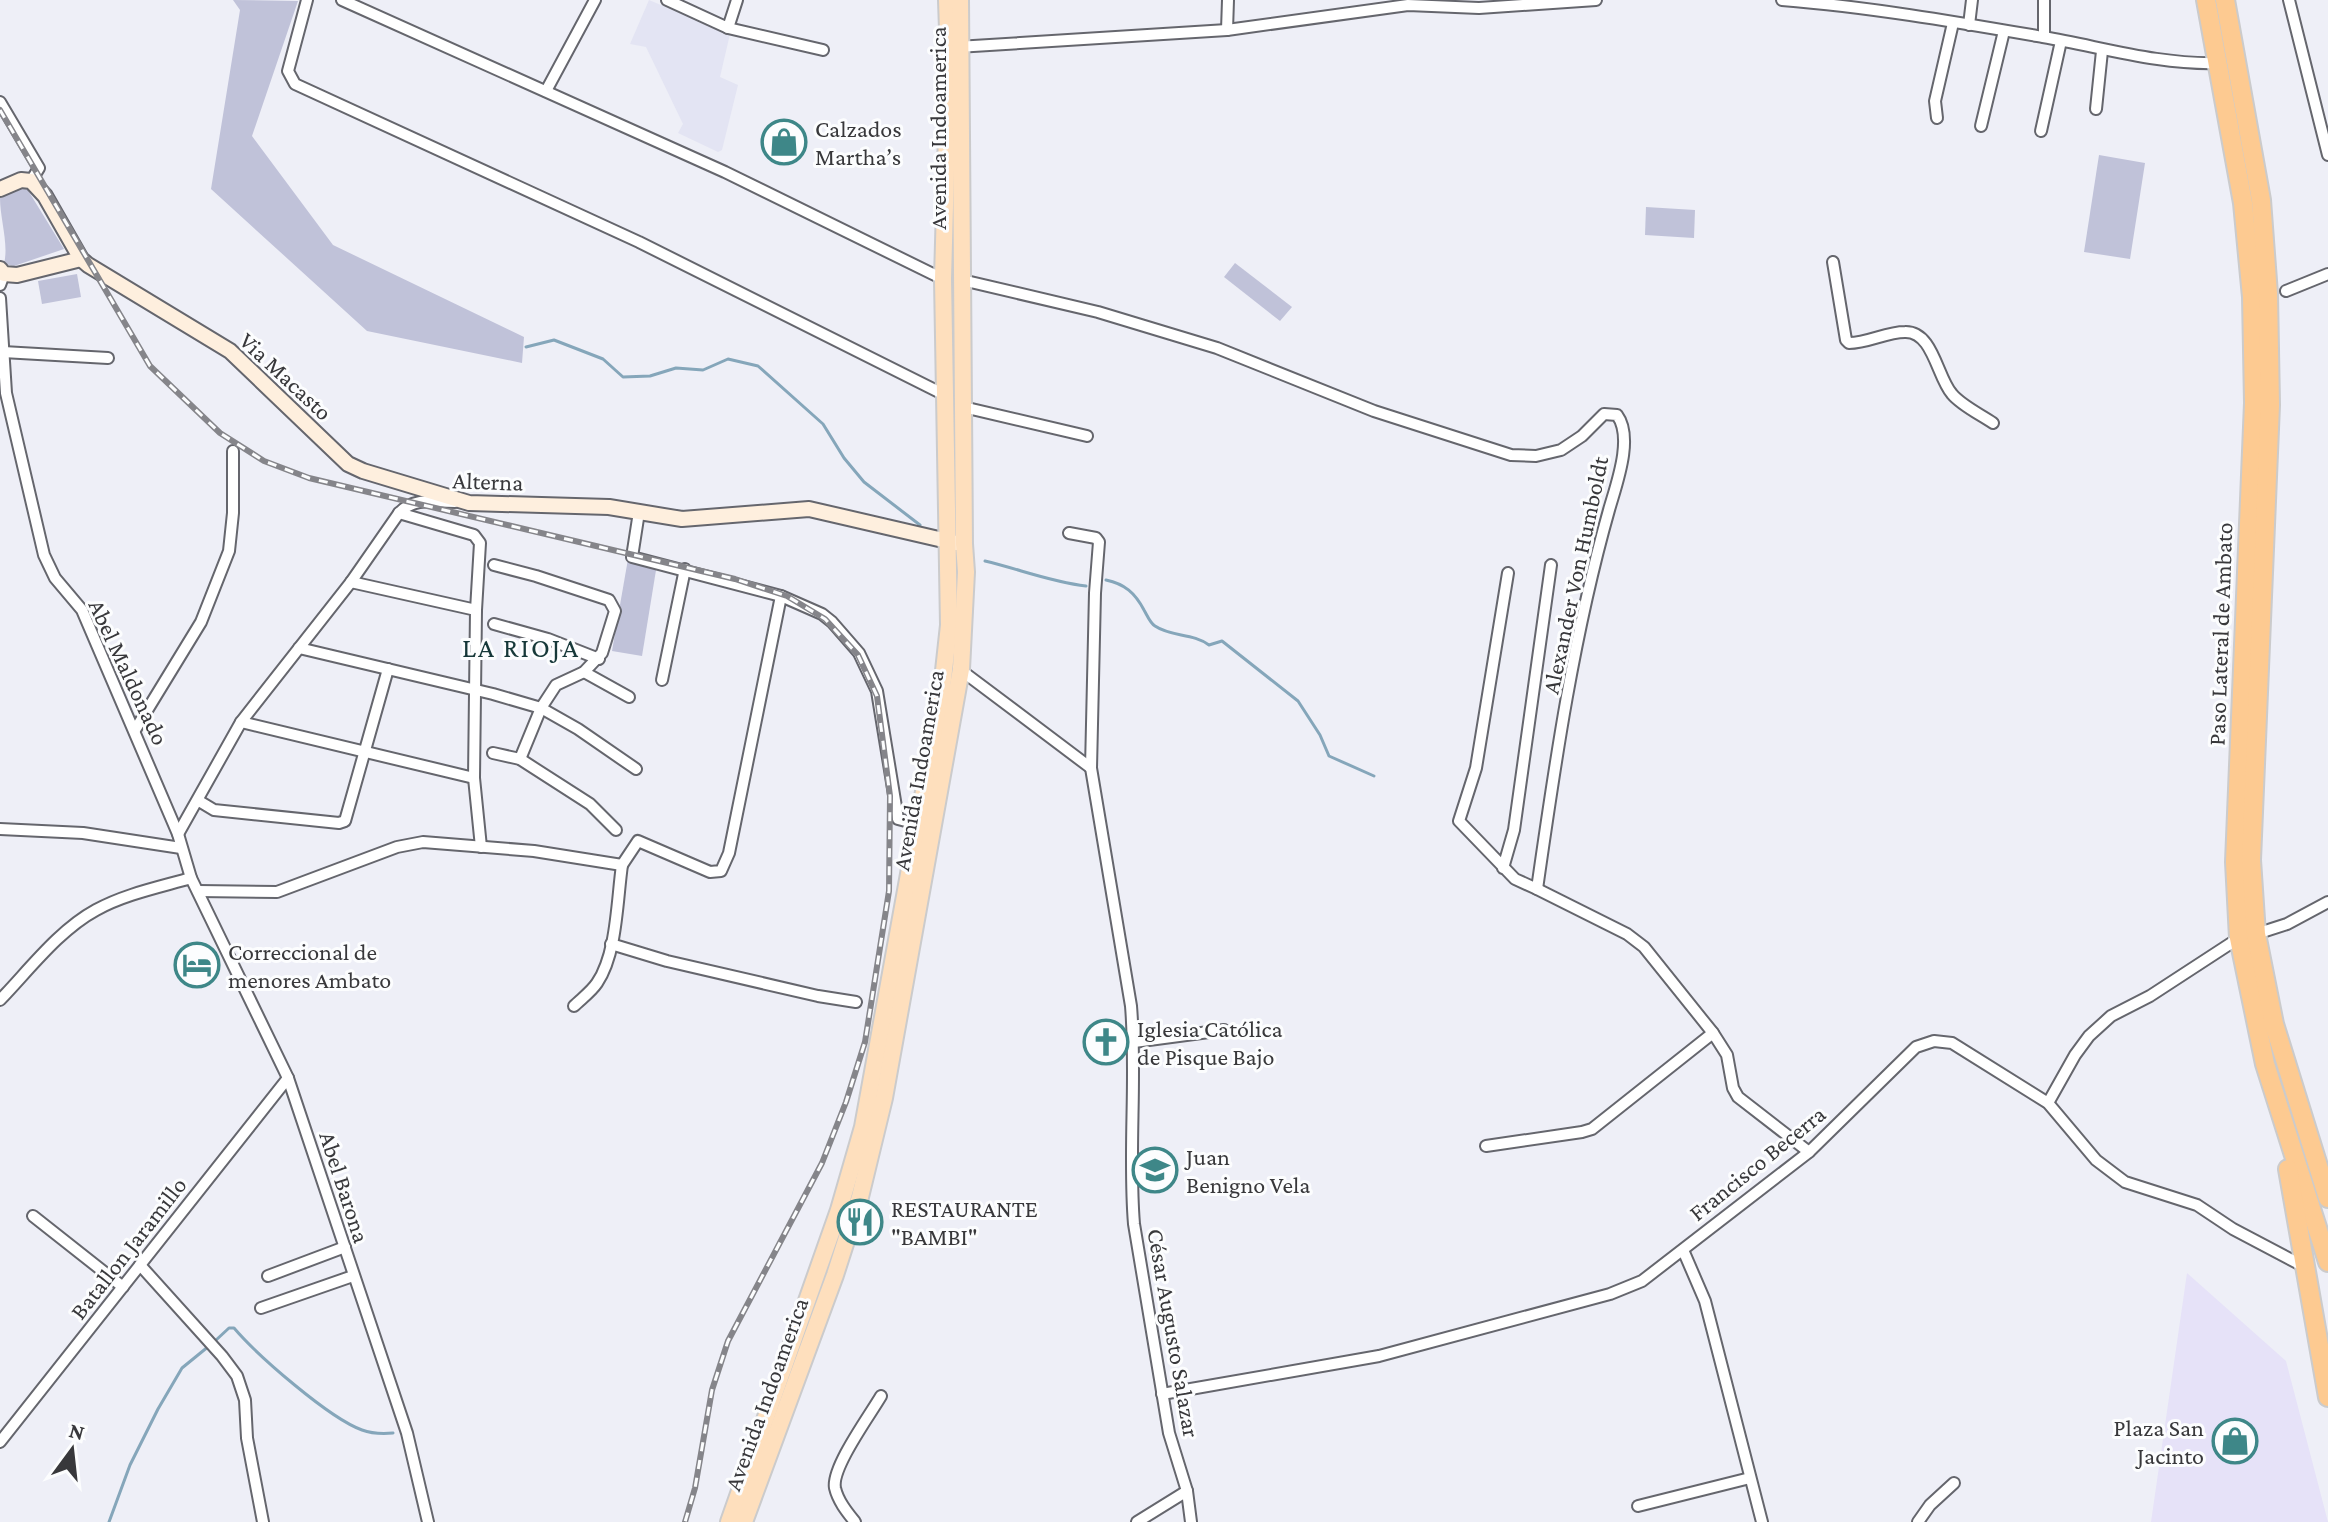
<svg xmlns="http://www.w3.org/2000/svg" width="2328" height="1522" font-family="'Crimson Pro',serif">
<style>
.commercial{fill:#e6e2f8}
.built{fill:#e3e4f3}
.green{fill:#c0c2d9}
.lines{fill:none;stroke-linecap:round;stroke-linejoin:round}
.stream{stroke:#85a6ba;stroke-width:3}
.street-casing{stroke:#65666d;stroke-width:14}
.secondary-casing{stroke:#65666d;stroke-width:18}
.primary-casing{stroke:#cbcbcc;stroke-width:20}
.highway-casing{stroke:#cbcbcc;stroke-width:22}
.street{stroke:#fff;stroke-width:10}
.secondary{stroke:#feefde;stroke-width:14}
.primary{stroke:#fedfbd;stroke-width:16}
.highway{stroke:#fdca91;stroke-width:18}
.rail-casing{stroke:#85858a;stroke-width:6}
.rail{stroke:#fcfdfe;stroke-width:3;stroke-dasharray:9;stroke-linecap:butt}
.labels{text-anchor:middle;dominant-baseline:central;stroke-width:6;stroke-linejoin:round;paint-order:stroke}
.poi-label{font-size:24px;fill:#38383b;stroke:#fcfdfe;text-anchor:start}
.street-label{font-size:24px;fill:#38383b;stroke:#fcfdfe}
.quarter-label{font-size:28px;letter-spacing:2px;fill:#163839;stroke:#fcfdfe}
</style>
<rect width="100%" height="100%" fill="#eeeff7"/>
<!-- commercial -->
<polygon class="commercial" points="2187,1273 2286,1361 2328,1522 2151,1522"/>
<!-- built -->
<polygon class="built" points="649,0 730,34 720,77 738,85 722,150 718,152 678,133 683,124 646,47 630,44"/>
<!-- green -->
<g class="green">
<polygon points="233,0 298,1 252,136 333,245 524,337 522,363 367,331 211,189 240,10"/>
<polygon points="2099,155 2145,163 2130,259 2084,252"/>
<path d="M19 186 26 187 64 249 14 266 4 264C9 244 0 219 0 198Z"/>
<polygon points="1646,207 1695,210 1694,238 1645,235"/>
<polygon points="1235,263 1292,307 1280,321 1224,277"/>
<polygon points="77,274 81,297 42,304 38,281"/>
<polygon points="628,559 657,564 642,656 612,651"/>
</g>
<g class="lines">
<!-- stream -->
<g class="stream">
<polyline points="526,347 554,340 603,359 623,377 650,376 676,368 703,370 728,359 758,366 823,424 844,458 864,482 920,525"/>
<path d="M985 561C1019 569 1051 582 1086 586"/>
<path d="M1106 580C1125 584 1135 593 1144 610 1147 615 1150 623 1155 626 1171 637 1193 633 1209 645L1222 641 1298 701 1320 735 1329 756 1374 776"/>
<path d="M215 1341 229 1328H234C258 1356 329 1418 362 1430 373 1434 382 1434 393 1433"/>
<polyline points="109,1522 130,1465 158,1409 182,1368 209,1346"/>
</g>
<!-- street casing -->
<g class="street-casing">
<g id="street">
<polyline points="307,0 288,71 295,84 639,242 945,395"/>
<polyline points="342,0 725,172 943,279"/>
<polyline points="667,0 728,28 737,0"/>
<path d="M1782 0C1870 7 1956 22 2043 37 2102 47 2159 65 2219 63"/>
<polyline points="2289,0 2328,155"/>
<polyline points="1969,25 1972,0"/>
<polyline points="728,28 823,50"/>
<polyline points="1227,30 1228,0"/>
<polyline points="2044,37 2044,0"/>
<polyline points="957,47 1227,30 1408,5 1479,8 1596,0"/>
<polyline points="546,91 595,0"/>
<polyline points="0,102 39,168 31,181"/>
<polyline points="2096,109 2102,51"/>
<polyline points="1937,118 1935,101 1953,23"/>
<polyline points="1981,126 2004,31"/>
<polyline points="2041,131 2061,41"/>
<path d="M1833 262 1846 340 1849 343C1868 343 1886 332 1905 332 1933 331 1937 377 1952 394 1962 406 1980 414 1993 423"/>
<path d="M962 280 1098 312 1217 348 1374 411 1511 455 1536 456 1561 450 1582 436 1604 414 1617 415C1634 438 1616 485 1609 510 1574 633 1555 763 1537 889L1515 879 1459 821 1476 768 1508 573"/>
<polyline points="0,285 4,274"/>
<polyline points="2286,291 2328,274"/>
<polyline points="0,298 6,393 44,555 55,578 82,610 178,834 191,878 288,1078 407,1433 428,1522"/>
<polyline points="3,352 108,358"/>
<polyline points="963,407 1087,436"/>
<polyline points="639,512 632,557 781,596 822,614 832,622 859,653 877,691 898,819 917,824"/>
<polyline points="399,513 474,535 480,543 476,610 474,778 481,847"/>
<path d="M1069 533 1096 538 1099 542 1095 593 1091 768 1131 1006C1137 1078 1128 1152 1134 1224L1169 1433 1187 1491 1191 1522"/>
<polyline points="494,565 536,576 609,600 615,611 602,653 584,672 556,685 541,708 520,759"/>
<polyline points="351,582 476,610"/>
<polyline points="494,624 548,639 599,659"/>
<polyline points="299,648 493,694 541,708 578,729 636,769"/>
<polyline points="958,668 1091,768"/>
<polyline points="584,672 629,697"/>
<polyline points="662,680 685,569"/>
<polyline points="241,722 474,778"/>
<polyline points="135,730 201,622 229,551 233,513 233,451"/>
<polyline points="493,753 520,759 590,804 616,830"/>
<polyline points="199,801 214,810 339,823 345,821 388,669"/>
<polyline points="0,829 83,833 181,848"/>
<path d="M178 834 241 722 351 582 399 513C414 497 434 502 455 502"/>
<polyline points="1503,868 1514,830 1551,565"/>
<polyline points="1537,889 1627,934 1644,947 1713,1033 1727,1055 1733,1088 1738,1097 1809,1152"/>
<polyline points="198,891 277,892 397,847 423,842 534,851 622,865 638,841 710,872 721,871 729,853 781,596"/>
<polyline points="2256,934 2287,924 2328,902"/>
<polyline points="611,944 667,961 818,996 856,1002"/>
<path d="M0 1000C29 970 59 930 96 910 125 894 160 887 191 878"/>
<path d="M574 1006C581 999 591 992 597 983 617 954 617 900 622 865"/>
<polyline points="1134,1042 1224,1030"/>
<polyline points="2048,1103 2075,1055 2089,1036 2111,1016 2150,996 2239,938"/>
<polyline points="1486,1146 1582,1132 1592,1129 1713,1033"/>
<polyline points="33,1216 123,1287"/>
<polyline points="1683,1250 1705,1301 1762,1522"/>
<polyline points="140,1265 222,1356 237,1376 245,1400 247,1438 263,1522"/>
<polyline points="268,1276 345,1247"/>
<polyline points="261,1308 353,1276"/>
<polyline points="1162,1394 1379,1356 1610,1294 1642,1281 1809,1152 1916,1047 1934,1041 1952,1043 2048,1103 2096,1160 2125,1182 2197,1205 2233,1229 2305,1267"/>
<polyline points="0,1442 288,1078"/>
<polyline points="1638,1506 1750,1478"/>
<path d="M855 1522C847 1512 838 1501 835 1488 831 1468 870 1415 881 1396"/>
<polyline points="1137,1522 1187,1491"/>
<polyline points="1918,1522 1930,1505 1954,1483"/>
</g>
</g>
<!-- secondary casing -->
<g class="secondary-casing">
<g id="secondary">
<polyline points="0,189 21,180 31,181 45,196 81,259 88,265 230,351 348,464 363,471 469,503 609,507 682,519 809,509 956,543"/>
<polyline points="0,269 4,274 17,275 81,259"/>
</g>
</g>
<!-- primary casing -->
<g class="primary-casing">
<g id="primary">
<polyline points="729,1522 839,1210 863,1127 941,698 949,625 943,279 949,60 947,0"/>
<polyline points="744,1522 835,1275 860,1197 884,1098 961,669 966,572 964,544 960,0"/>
</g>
</g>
<!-- highway casing -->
<g class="highway-casing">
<g id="highway">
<polyline points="2206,0 2243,203 2252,297 2254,403 2235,862 2239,938 2265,1064 2328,1262"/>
<polyline points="2225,0 2261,200 2268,294 2270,405 2251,860 2256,934 2274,1024 2328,1198"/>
<polyline points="2288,1169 2328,1397"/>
</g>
</g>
<!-- street -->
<use href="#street" class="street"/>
<!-- secondary -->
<use href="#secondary" class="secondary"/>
<!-- primary -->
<use href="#primary" class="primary"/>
<!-- highway -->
<use href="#highway" class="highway"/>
<!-- rail casing -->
<g class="rail-casing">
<polyline id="rail" points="0,110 150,366 220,433 264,461 309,478 735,579 787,596 825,619 858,655 877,696 890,796 889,891 865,1042 846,1102 822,1163 728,1341 712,1390 695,1488 685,1522"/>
</g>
<!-- rail -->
<use href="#rail" class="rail"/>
</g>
<!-- icons -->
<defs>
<g id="shop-ring" transform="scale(2.3)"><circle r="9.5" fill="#fcfdfe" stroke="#3e8788" stroke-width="1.5"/><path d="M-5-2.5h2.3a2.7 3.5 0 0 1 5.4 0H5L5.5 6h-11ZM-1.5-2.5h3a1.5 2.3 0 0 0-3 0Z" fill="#3e8788"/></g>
<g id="hotel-ring" transform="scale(2.3)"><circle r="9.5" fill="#fcfdfe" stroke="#3e8788" stroke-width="1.5"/><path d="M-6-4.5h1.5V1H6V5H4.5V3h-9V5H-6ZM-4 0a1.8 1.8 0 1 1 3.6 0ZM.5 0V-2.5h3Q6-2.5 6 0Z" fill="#3e8788"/></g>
<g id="church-ring" transform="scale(2.3)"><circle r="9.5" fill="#fcfdfe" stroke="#3e8788" stroke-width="1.5"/><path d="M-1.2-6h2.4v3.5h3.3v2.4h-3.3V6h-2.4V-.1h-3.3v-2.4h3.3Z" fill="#3e8788"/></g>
<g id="school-ring" transform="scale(2.3)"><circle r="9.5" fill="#fcfdfe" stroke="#3e8788" stroke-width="1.5"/><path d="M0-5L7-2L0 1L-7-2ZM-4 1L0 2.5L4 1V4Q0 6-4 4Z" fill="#3e8788"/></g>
<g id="restaurant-ring" transform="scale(2.3)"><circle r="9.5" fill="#fcfdfe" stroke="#3e8788" stroke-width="1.5"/><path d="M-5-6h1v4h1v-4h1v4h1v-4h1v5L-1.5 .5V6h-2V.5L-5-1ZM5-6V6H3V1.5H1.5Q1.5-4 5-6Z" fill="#3e8788"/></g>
</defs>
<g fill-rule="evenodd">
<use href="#shop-ring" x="784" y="142"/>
<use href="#hotel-ring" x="197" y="965"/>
<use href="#church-ring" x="1106" y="1042"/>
<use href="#school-ring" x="1155" y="1170"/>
<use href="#restaurant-ring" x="860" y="1222"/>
<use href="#shop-ring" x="2235" y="1441"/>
</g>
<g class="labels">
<!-- poi labels -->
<g class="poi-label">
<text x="815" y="128">Calzados<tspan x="815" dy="28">Martha’s</tspan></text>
<text x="228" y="951">Correccional de<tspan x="228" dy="28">menores Ambato</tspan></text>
<text x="1137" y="1028">Iglesia Católica<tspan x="1137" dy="28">de Pisque Bajo</tspan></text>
<text x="1186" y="1156">Juan<tspan x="1186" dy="28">Benigno Vela</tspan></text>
<text x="891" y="1208">RESTAURANTE<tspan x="891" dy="28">"BAMBI"</tspan></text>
<text x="2204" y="1427" text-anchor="end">Plaza San<tspan x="2204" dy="28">Jacinto</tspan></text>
</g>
<!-- street labels -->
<g class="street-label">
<text transform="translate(937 128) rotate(-90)">Avenida Indoamerica</text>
<text transform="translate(286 376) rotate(43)">Via Macasto</text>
<text transform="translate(488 481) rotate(2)">Alterna</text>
<text transform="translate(1575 575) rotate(-78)">Alexander Von Humboldt</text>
<text transform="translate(2220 634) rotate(-88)">Paso Lateral de Ambato</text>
<text transform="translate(129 672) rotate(65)">Abel Maldonado</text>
<text transform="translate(918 770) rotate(-80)">Avenida Indoamerica</text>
<text transform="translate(1757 1163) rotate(-39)">Francisco Becerra</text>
<text transform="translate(345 1187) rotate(72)">Abel Barona</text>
<text transform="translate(128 1248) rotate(-52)">Batallon Jaramillo</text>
<text transform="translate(1174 1333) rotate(80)">César Augusto Salazar</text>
<text transform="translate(766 1394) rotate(-70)">Avenida Indoamerica</text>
</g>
<!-- quarter labels -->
<g class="quarter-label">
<text x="521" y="647">LA RIOJA</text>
</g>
</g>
<!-- north arrow -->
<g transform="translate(72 1450) rotate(15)" stroke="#fcfdfe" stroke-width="6" paint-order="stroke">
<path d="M0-6L14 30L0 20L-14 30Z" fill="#38383b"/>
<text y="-12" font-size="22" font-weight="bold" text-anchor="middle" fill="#38383b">N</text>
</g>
</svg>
